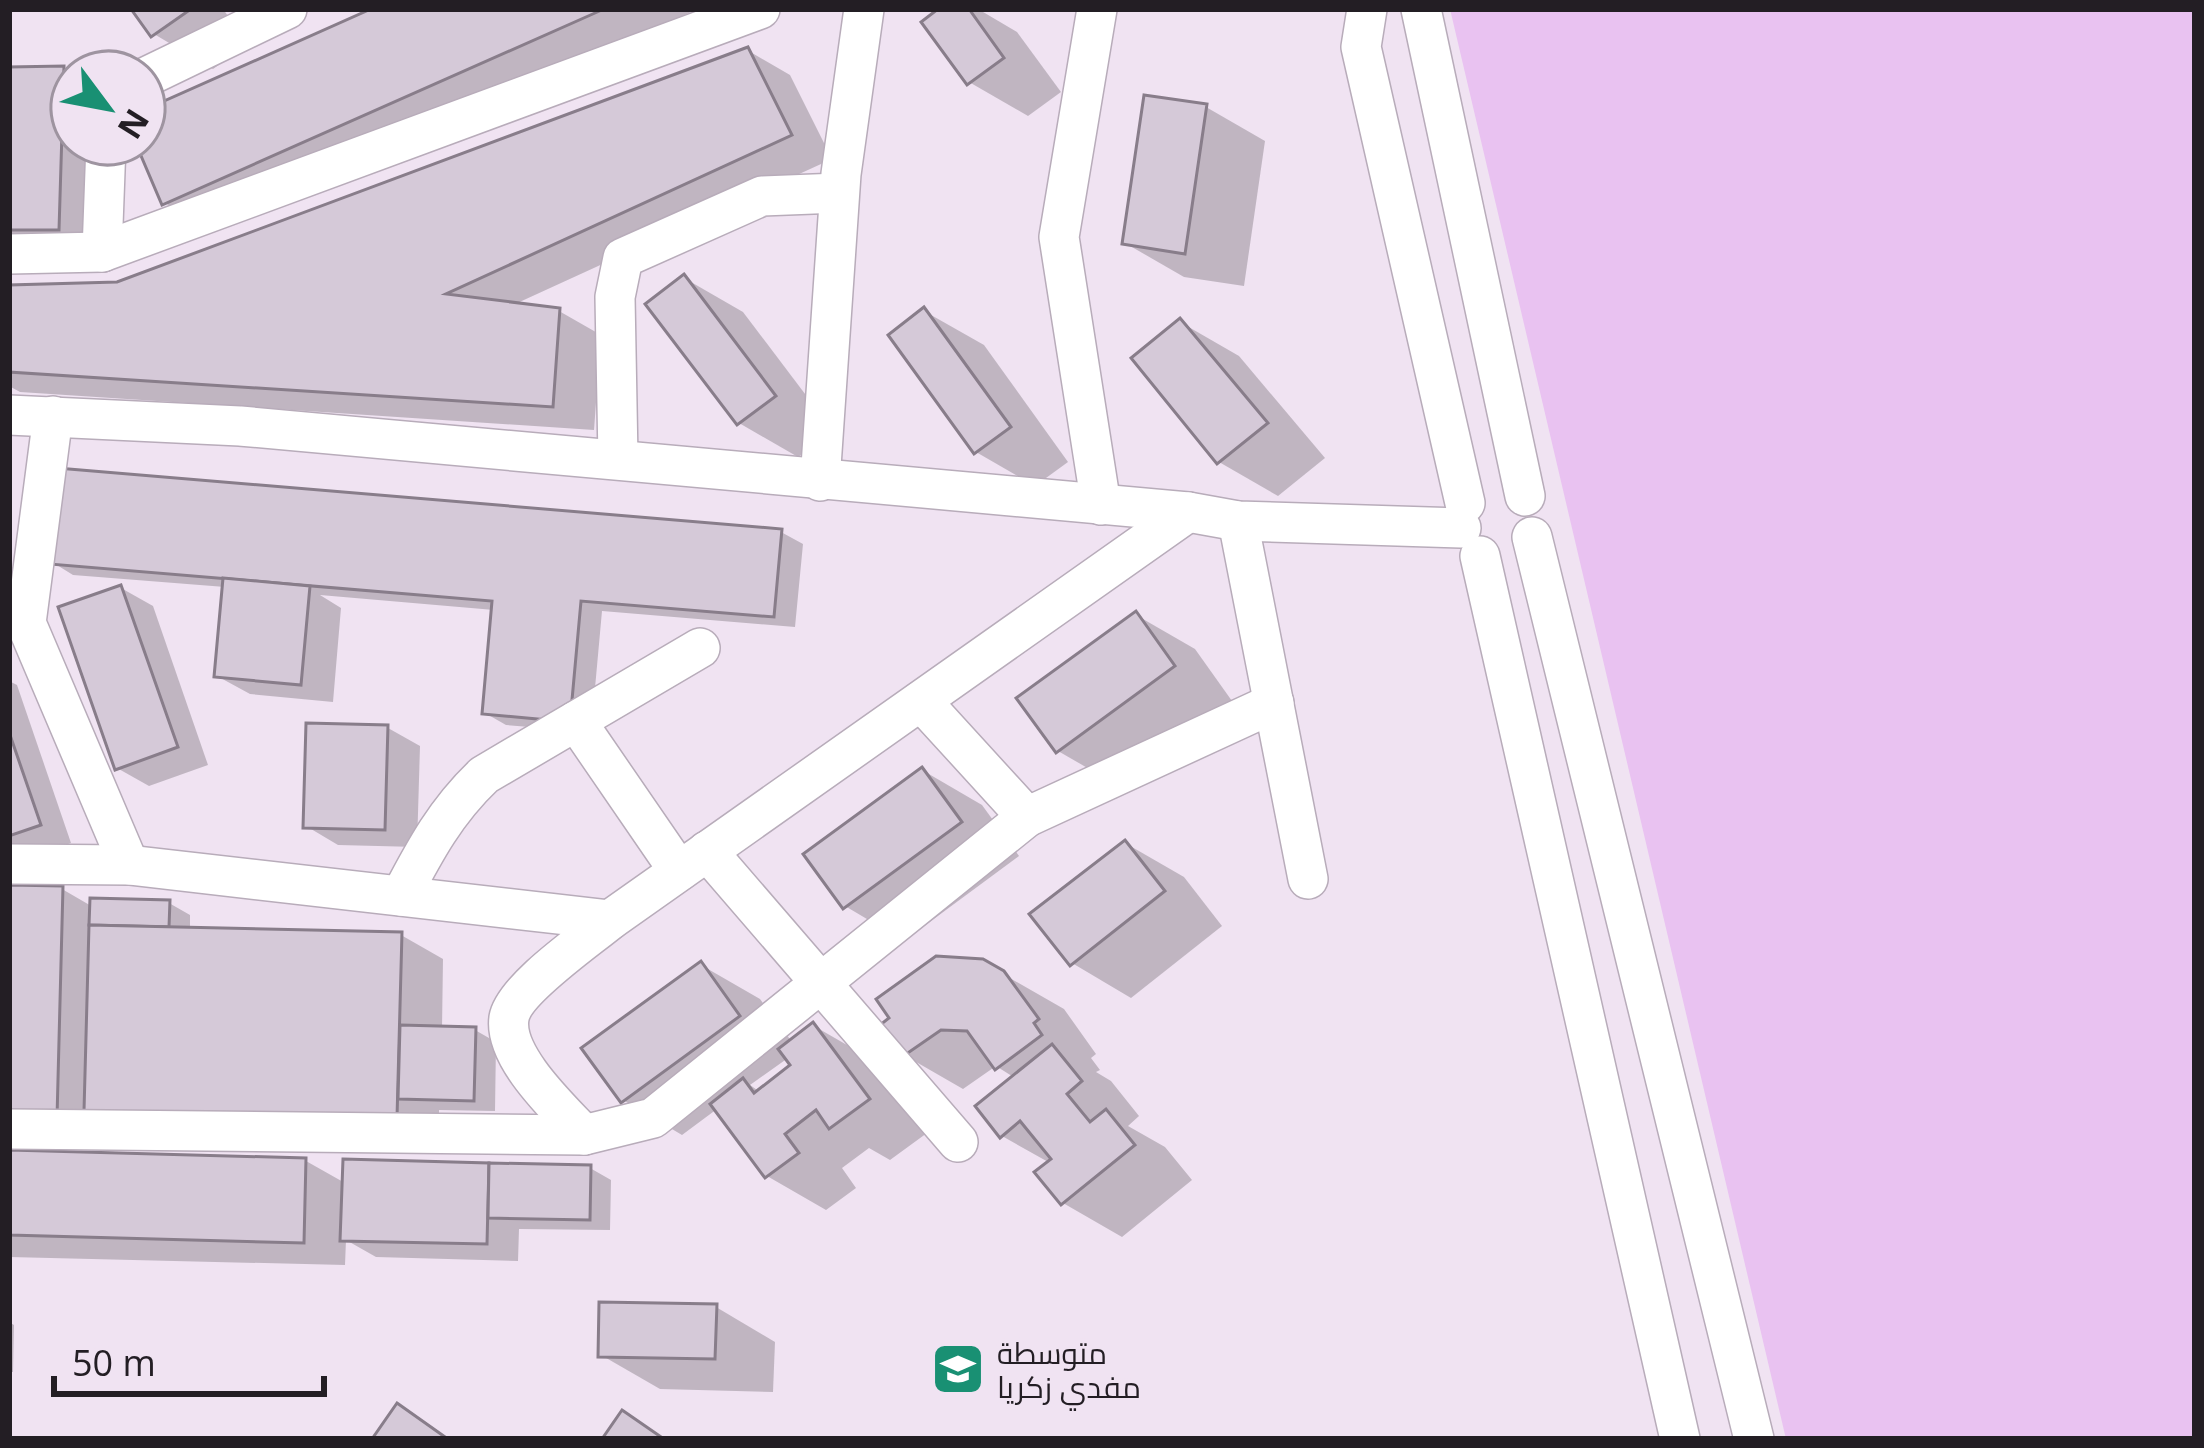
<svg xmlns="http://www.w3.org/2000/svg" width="2204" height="1448" font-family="'Open Sans',Cairo,sans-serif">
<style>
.green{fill:#e9c2f1}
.shadow{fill:#0003;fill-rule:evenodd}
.building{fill:#d5c9d8;stroke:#887d8a;stroke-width:3}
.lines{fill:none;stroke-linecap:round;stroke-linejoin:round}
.minor-casing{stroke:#b8acba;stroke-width:42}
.minor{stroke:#fff;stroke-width:39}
.labels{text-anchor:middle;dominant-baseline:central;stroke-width:10;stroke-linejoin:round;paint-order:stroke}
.poi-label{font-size:30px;fill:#231e24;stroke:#f0e3f2;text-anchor:start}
</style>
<rect width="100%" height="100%" fill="#f0e3f2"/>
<!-- green -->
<polygon class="green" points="1450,9 2195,9 2195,1439 1786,1439"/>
<!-- shadow -->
<g class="shadow">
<polygon points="135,9 223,9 248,44 213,69 154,34"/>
<polygon points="378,9 698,9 207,227 165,203 139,144 144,144 144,113"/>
<polygon points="943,9 978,9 1017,32 1061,92 1028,116 969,82"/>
<polygon points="747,50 790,75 832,159 513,305 559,311 601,335 594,430 20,392 9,386 9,288 117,285"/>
<polygon points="63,69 72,74 72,144 93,144 90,247 9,240 9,70"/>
<polygon points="1206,107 1265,141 1244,286 1184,277 1125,243"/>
<polygon points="684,278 743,312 833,431 798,457 739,423"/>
<polygon points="924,311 984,345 1068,462 1035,486 976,452"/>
<polygon points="1180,322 1239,356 1325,458 1278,496 1219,462"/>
<polygon points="781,532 803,544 795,627 602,611 591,732 506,725 485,713 494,610 320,595 341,608 333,702 250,694 217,676 225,587 73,575 52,562"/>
<polygon points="121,588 153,606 208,765 149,786 117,768"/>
<polygon points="1136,615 1195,649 1232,701 1117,785 1058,751"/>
<polygon points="9,681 17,685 71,843 11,865"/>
<polygon points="388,728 420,746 417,847 338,845 306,826"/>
<polygon points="922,770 982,805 1019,856 904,941 845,906"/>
<polygon points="1125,843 1184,877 1222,926 1131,998 1072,963"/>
<polygon points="9,888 62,889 93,907 169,903 190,915 190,930 401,935 443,959 442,1029 475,1030 496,1042 495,1111 439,1110 439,1141 9,1139"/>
<polygon points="982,962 1064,1009 1096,1054 1091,1058 1100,1070 1096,1072 1111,1081 1139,1116 1128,1126 1165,1147 1192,1180 1122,1237 1063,1203 1050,1163 1002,1136 1015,1078 996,1066 963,1089 904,1055"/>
<path d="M701 965 760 999 792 1042 814 1026 873 1060 927 1133 890 1160 869 1148 842 1168 856 1188 826 1210 767 1176 717 1109 682 1135 623 1100ZM788 1058 794 1066 760 1092 750 1085Z"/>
<polygon points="9,1153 306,1161 345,1183 346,1162 590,1168 611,1180 610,1230 519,1229 518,1261 376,1257 346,1240 345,1265 9,1257"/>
<polygon points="716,1307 775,1342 773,1392 660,1389 601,1355"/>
<polygon points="9,1322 14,1325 13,1372 9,1372"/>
</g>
<!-- building -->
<g class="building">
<polygon points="131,9 191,9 151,37"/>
<polygon points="371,9 604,9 162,205 136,144 144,144 144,110"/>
<polygon points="938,9 969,9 1004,58 967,85 921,22"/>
<polygon points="748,47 792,135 446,294 560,308 553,407 9,372 9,285 117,282"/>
<polygon points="64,66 59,230 9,230 9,67"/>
<polygon points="1144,95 1207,104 1185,254 1122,244"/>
<polygon points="684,274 776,396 737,425 645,304"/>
<polygon points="924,307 1011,427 974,454 888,335"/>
<polygon points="1180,318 1268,423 1217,464 1131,358"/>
<polygon points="57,468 782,529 774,617 581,601 570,722 482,714 492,601 49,564"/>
<polygon points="223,578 310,586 301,685 214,677"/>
<polygon points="121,585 178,747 115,770 58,607"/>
<polygon points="1136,611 1175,666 1056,753 1016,698"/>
<polygon points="306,723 388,725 385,830 303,828"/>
<polygon points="9,732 41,825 9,836"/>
<polygon points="922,767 962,822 843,909 803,854"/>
<polygon points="1125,840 1165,891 1070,966 1029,914"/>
<polygon points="9,885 63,886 57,1118 9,1117"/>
<polygon points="90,898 170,900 169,927 89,925"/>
<polygon points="89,925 402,932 397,1118 84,1111"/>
<polygon points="936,956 983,959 1004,971 1039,1019 1034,1023 1042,1035 995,1070 967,1031 941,1030 902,1057 880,1025 889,1018 876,999"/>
<polygon points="701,961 740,1016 621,1103 581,1048"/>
<polygon points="813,1022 870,1099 829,1129 816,1110 785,1134 799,1153 765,1178 710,1104 743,1078 754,1093 790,1065 778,1049"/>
<polygon points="400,1025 476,1027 474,1101 398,1099"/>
<polygon points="1052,1044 1082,1081 1067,1094 1090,1122 1106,1109 1135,1145 1061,1205 1034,1172 1051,1159 1020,1121 1000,1138 975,1106"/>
<polygon points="9,1150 306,1158 304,1243 9,1235"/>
<polygon points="343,1159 489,1163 487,1244 340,1241"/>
<polygon points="489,1163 591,1165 590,1220 488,1218"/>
<polygon points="599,1302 717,1304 715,1359 598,1357"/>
<polygon points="397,1403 445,1437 443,1439 372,1439"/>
<polygon points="622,1410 664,1439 602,1439"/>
</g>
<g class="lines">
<!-- minor casing -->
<g class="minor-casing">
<g id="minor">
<polyline points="1097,9 1059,237 1101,505"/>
<polyline points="1367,9 1361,47 1465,503"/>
<polyline points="1421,9 1525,496"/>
<polyline points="144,78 287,9"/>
<polyline points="102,252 106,144"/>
<polyline points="9,254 102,252 760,9"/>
<polyline points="9,415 240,426 1188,512 1238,521 1461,528"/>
<polyline points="53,416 26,623 129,865"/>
<polyline points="618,459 615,297 623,258 762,196 839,193"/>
<polyline points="820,481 841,174 864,9"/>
<polyline points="1238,521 1308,879"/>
<polyline points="1532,537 1754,1439"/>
<polyline points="1480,556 1680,1439"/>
<polyline points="921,701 1027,817"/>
<polyline points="576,721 679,871"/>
<polyline points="707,851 958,1142"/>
<polyline points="9,864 129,865 610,920"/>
<path d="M401 896C425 850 446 811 484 775L700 648"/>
<polyline points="9,1129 584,1135 653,1118 1027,817 1274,703"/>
<path d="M584 1135C560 1109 503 1057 509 1018 514 989 586 940 610 920L1188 512"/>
</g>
</g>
<!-- minor -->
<use href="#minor" class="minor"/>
</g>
<!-- icons -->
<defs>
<g id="school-square" transform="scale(2.7)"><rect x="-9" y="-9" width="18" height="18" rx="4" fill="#199073" stroke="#f0e3f2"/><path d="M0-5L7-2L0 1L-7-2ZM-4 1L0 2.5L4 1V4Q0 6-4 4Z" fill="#fff"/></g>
</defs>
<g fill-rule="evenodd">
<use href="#school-square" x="958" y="1369"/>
</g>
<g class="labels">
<!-- poi labels -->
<g class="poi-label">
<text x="997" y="1352">متوسطة<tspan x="997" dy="34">مفدي زكريا</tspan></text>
</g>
</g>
<!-- border -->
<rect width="2204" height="1448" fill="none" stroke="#231e24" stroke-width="24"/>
<!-- north arrow -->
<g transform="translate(108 108) rotate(122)"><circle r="57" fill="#f0e3f2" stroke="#9e94a0" stroke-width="3"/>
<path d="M0-9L21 45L0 30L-21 45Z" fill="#199073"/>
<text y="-18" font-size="33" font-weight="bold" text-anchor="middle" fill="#231e24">N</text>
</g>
<!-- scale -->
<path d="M54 1376v18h270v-18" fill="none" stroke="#231e24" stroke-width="6"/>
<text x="72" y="1376" font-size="36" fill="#231e24" stroke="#f0e3f2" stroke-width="9" paint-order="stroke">50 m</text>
</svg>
